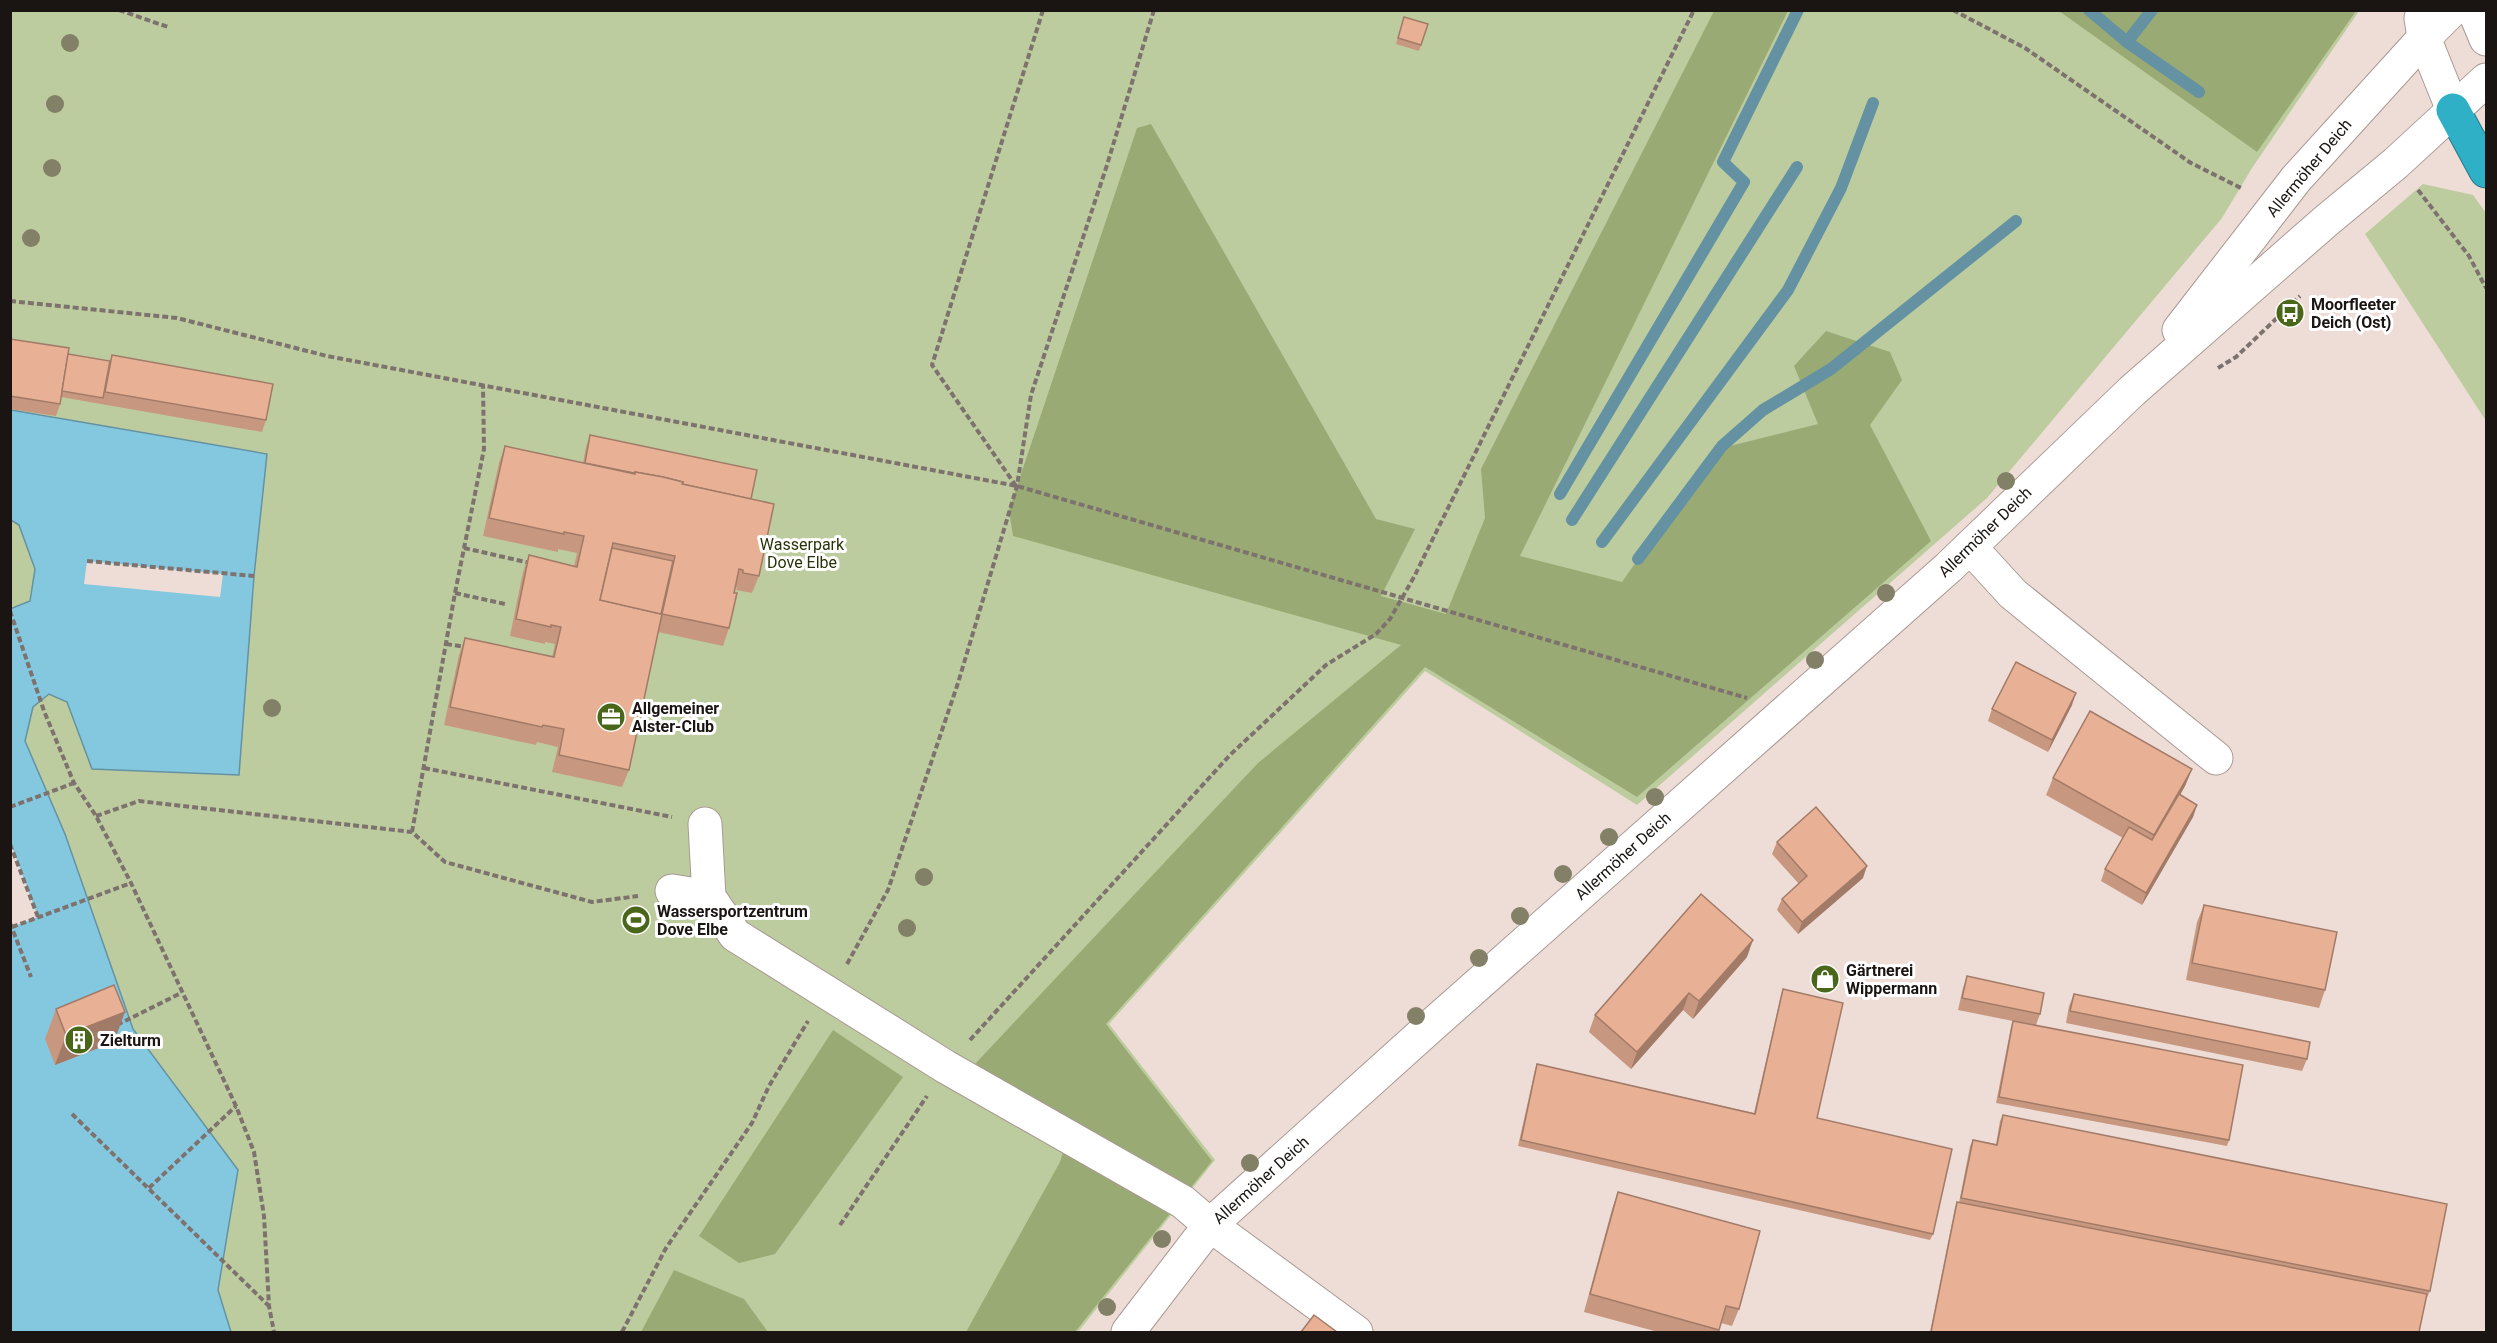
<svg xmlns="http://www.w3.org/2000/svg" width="2497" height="1343" font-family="Roboto,sans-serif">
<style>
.green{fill:#bdcc9e}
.forest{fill:#9aaa74}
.water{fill:#84c8e0;stroke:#6492a2;stroke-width:1.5}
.pier{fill:#eeddd7}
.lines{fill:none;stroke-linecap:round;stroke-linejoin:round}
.stream{stroke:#6492a2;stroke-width:12}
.minor-casing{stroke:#a99993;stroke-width:35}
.highway-casing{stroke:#287988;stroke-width:35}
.path{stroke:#7e726f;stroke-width:4;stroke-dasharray:6 3;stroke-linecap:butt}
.minor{stroke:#fff;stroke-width:33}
.highway{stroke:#2fb0c7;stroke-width:33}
.tree{fill:#828066}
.wall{fill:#c8977f}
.shaded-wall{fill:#a27b68}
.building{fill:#e8b094;stroke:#a27b68;stroke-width:1.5}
.labels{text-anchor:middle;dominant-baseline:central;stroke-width:6;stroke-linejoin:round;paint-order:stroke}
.street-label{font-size:16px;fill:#1a1412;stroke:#fff}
.poi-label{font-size:16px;font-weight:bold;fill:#1a1412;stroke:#fff;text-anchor:start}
.park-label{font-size:16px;fill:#293309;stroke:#fff}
</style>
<rect width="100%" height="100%" fill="#eeddd7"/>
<!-- green -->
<g class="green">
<polygon points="10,11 2359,11 2252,168 2222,218 1987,498 1637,805 1425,671 1109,1024 1215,1160 1078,1332 231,1332 218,1290 237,1170 133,1029 65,834 25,741 33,707 49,694 67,702 92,769 253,601 254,576 56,417 11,410"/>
<polygon points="2423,184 2473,195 2486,213 2486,421 2365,234"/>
<polygon points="11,520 19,525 35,569 30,601 11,609"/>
</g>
<!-- forest -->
<g class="forest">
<polygon points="1714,11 1788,11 1520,556 1622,582 1714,450 1818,424 1794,366 1826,331 1890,352 1902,380 1870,425 1931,541 1637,797 1425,667 1106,1024 1212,1161 1075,1332 966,1332 1060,1162 1071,1126 974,1065 1258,763 1401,645 1013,536 1009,510 1137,128 1151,124 1376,519 1415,529 1381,596 1446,614 1485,518 1481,469"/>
<polygon points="2059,11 2356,11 2257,152"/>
<polygon points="833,1030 903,1077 775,1254 739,1263 699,1236"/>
<polygon points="674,1270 744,1299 768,1332 641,1332"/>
</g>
<!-- water -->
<polygon class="water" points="11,410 267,454 254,576 239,775 92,769 67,702 49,694 33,707 25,741 65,834 133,1029 238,1170 218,1290 231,1332 11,1332 10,609 30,601 35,569 19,525 11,520"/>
<!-- pier -->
<g class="pier">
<polygon points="87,561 223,574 220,597 84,584"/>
<polygon points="11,844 38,917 12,927 10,923"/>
</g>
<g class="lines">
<!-- stream -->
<g class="stream">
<polyline points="2089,10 2127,42 2199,92"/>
<polyline points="2127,42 2152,10"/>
<polyline points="1560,494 1744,182 1723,162 1798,10"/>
<polyline points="1572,520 1797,167"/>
<polyline points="1602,542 1788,290 1841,188 1873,103"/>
<polyline points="1638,559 1722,446 1763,410 1831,369 2016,221"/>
</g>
<!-- minor casing -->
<g class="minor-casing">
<g id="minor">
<polyline points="2474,10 2486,39"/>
<polyline points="2421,18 2424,38 2453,110"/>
<polyline points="2179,330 2296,179 2424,38 2452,10"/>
<polyline points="1970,547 2013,594 2216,758"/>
<polyline points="705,824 709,897 735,935 946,1067 1183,1202 1210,1225 1356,1332"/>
<polyline points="672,891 709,897"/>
<polyline points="1128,1332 1210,1225 1431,1026 1949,567 2132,391 2326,221 2396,163 2486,80"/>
</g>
</g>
<!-- highway casing -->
<g class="highway-casing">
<polyline id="highway" points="2453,110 2486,171"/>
</g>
<!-- path -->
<g class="path">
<polyline points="119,10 168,27"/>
<polyline points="1953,10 2025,48 2191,163 2243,189"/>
<polyline points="2418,190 2469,256 2486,288"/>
<polyline points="10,301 177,318 327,356 1017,486 1747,698"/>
<polyline points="2218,368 2236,357 2300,296"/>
<polyline points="1016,486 932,365 1043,10"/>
<polyline points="464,548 530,563"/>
<polyline points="87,561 254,576"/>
<polyline points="455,593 505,604"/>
<polyline points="10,611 44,711 74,783 96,816 131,883 236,1106 254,1152 264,1216 269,1306 274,1332"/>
<polyline points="446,644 466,647"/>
<polyline points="424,768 672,817"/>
<polyline points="10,807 74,783"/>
<polyline points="96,816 139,801 412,832 445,862 592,902 638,896"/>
<polyline points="412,832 455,593 484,449 483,385"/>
<polyline points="10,844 38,917"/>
<polyline points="10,923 31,977"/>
<polyline points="12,927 131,883"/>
<polyline points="847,964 888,890 958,683 1017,486 1031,395 1107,165 1154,10"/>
<polyline points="117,1025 181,993"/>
<polyline points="970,1040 1230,755 1326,665 1376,634 1390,619 1414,577 1694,10"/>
<polyline points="72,1114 269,1306"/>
<polyline points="149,1188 236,1106"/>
<polyline points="840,1225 927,1096"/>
<polyline points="622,1332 666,1248 752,1123 769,1086 808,1021"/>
</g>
<!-- minor -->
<use href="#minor" class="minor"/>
<!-- highway -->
<use href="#highway" class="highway"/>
</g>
<!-- trees -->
<g class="tree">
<circle cx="70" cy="43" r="9"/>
<circle cx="55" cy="104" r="9"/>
<circle cx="52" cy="168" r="9"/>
<circle cx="31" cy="238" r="9"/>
<circle cx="2006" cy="481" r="9"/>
<circle cx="1886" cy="593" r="9"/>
<circle cx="1815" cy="660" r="9"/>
<circle cx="272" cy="708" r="9"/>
<circle cx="1655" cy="797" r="9"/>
<circle cx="1609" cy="837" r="9"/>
<circle cx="1563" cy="874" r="9"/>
<circle cx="924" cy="877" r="9"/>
<circle cx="1520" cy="916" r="9"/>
<circle cx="907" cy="928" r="9"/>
<circle cx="1479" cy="958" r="9"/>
<circle cx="1416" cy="1016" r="9"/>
<circle cx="1250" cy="1163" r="9"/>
<circle cx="1162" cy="1239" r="9"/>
<circle cx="1107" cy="1307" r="9"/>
</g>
<!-- wall -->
<g class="wall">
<polygon points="1404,17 1428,24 1419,51 1396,44"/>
<polygon points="10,339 68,354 110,361 112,355 266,420 262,432 61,397 60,404 56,416 10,409"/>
<polygon points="590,435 751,499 759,576 752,593 736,590 737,588 735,587 729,628 723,646 658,632 629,770 622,787 552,772 558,747 537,742 536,745 444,725 459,655 465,638 552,657 555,644 545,642 545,644 510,636 523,572 529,555 574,567 577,553 558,549 558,552 483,536 499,463 505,446 583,463 586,447"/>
<polygon points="2072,705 2048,752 1988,721 1992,709"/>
<polygon points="2192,769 2185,786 2180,795 2197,805 2193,817 2142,905 2101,881 2105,869 2123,838 2046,795 2053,778"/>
<polygon points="1777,842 1863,878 1798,934 1777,910 1782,899 1799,884 1772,854"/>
<polygon points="2204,905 2325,990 2319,1008 2186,980 2197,922"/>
<polygon points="1747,957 1693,1019 1683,1010 1631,1069 1589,1032 1595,1015"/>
<polygon points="1967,976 2040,1014 2036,1025 2229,1140 2227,1146 1996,1103 2011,1027 2013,1021 1958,1010 1963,988"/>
<polygon points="1783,989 1817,1118 1933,1234 1930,1240 1518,1146 1535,1070 1537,1064 1754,1113 1781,995"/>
<polygon points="2074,994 2307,1059 2302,1071 2066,1023 2069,1006"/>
<polygon points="56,1009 114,1042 55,1065 45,1039"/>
<polygon points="2003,1115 2430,1291 2427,1297 2426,1297 2419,1332 1930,1332 1955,1208 1957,1202 1959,1203 1970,1146 1973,1140 1996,1144 2000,1121"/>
<polygon points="1618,1192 1739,1309 1732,1326 1721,1323 1718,1332 1658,1332 1584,1312 1612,1209"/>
</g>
<!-- shaded-wall -->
<g class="shaded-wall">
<polygon points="2076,693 2072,705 2048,752 2052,740"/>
<polygon points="2192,769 2185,786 2147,852 2154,835"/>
<polygon points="2197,805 2193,817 2142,905 2146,893"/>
<polygon points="1867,866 1863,878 1798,934 1802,922"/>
<polygon points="1753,940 1747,957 1693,1019 1699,1001"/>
<polygon points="1689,993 1683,1010 1631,1069 1637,1052"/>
<polygon points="125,1012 114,1042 55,1065 66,1035"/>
</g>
<!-- building -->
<g class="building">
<polygon points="1404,17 1428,24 1421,45 1398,38"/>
<polygon points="10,339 69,348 60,404 10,396"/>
<polygon points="68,354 110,361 103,398 62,391"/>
<polygon points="112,355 273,384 266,420 105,392"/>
<polygon points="590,435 757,470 751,499 682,484 683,482 663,477 635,472 634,473 585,463"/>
<polygon points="505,446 635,474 635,472 663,477 683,482 682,484 774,504 759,576 743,573 743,570 739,569 734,593 737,593 729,628 662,614 675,556 613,543 600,600 662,614 629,770 559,755 564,729 543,725 542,727 450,707 465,638 554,657 561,627 551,625 551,627 516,619 529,555 577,567 584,536 564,532 564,534 489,518"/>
<polygon points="612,548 673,561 661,614 600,600"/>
<polygon points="2016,662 2076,693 2052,740 1992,709"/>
<polygon points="2090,711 2192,769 2154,835 2053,778"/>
<polygon points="2179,794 2197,805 2146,893 2105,869 2129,827 2152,840"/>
<polygon points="1816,807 1867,866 1802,922 1782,899 1807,876 1777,842"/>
<polygon points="1701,894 1753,940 1699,1001 1689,993 1637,1052 1595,1015"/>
<polygon points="2204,905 2337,932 2325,990 2192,963"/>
<polygon points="1967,976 2044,993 2040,1014 1962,998"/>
<polygon points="114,985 125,1012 66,1035 56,1009"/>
<polygon points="1783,989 1843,1003 1817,1118 1952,1149 1933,1234 1521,1140 1537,1064 1755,1114"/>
<polygon points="2074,994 2310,1042 2307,1059 2070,1011"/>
<polygon points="2013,1021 2243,1065 2229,1140 1999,1097"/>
<polygon points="2003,1115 2447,1204 2430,1291 1961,1198 1973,1140 1997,1145"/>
<polygon points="1618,1192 1760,1231 1739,1309 1726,1306 1719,1330 1590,1294"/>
<polygon points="1957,1202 2427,1294 2419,1332 1931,1332"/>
<polygon points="1314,1315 1337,1332 1301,1332"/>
</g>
<!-- icons -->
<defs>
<g id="bus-disc" transform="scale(1.5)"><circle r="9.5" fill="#496619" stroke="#fff"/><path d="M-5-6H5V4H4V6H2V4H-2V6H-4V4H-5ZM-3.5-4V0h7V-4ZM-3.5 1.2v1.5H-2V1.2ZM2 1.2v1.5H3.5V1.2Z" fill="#fff"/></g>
<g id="office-disc" transform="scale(1.5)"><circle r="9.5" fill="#496619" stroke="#fff"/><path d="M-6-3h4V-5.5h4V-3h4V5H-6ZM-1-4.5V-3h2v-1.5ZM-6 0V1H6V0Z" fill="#fff"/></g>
<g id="stadium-disc" transform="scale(1.5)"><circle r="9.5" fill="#496619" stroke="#fff"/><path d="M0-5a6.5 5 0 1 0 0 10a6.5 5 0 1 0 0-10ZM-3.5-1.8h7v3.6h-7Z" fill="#fff"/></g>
<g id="shop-disc" transform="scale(1.5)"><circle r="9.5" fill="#496619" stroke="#fff"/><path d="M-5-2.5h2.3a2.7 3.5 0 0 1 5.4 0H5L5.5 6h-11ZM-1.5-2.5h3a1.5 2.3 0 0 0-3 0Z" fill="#fff"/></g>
<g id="building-disc" transform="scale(1.5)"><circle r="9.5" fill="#496619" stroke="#fff"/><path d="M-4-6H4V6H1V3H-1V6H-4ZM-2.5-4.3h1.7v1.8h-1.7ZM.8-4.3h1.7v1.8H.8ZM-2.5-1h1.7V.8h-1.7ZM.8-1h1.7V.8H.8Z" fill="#fff"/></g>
</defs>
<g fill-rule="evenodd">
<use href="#bus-disc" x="2290" y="313"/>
<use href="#office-disc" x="611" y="717"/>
<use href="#stadium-disc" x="636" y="920"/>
<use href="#shop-disc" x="1825" y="979"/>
<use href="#building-disc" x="79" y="1040"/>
</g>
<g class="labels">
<!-- street labels -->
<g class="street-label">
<text transform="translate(2309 168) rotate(-50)">Allermöher Deich</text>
<text transform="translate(1985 532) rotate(-44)">Allermöher Deich</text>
<text transform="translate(1623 856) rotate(-42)">Allermöher Deich</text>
<text transform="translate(1261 1180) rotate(-42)">Allermöher Deich</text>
</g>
<!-- poi labels -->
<g class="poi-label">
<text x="2311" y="304">Moorfleeter<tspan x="2311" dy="18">Deich (Ost)</tspan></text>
<text x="632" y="708">Allgemeiner<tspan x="632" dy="18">Alster-Club</tspan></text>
<text x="657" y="911">Wassersportzentrum<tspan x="657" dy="18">Dove Elbe</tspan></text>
<text x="1846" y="970">Gärtnerei<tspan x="1846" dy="18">Wippermann</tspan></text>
<text x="100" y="1040">Zielturm</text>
</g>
<!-- park labels -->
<g class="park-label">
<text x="802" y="544">Wasserpark<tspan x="802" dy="18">Dove Elbe</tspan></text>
</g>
</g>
<!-- border -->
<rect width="2497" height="1343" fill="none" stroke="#1a1412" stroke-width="24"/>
</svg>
